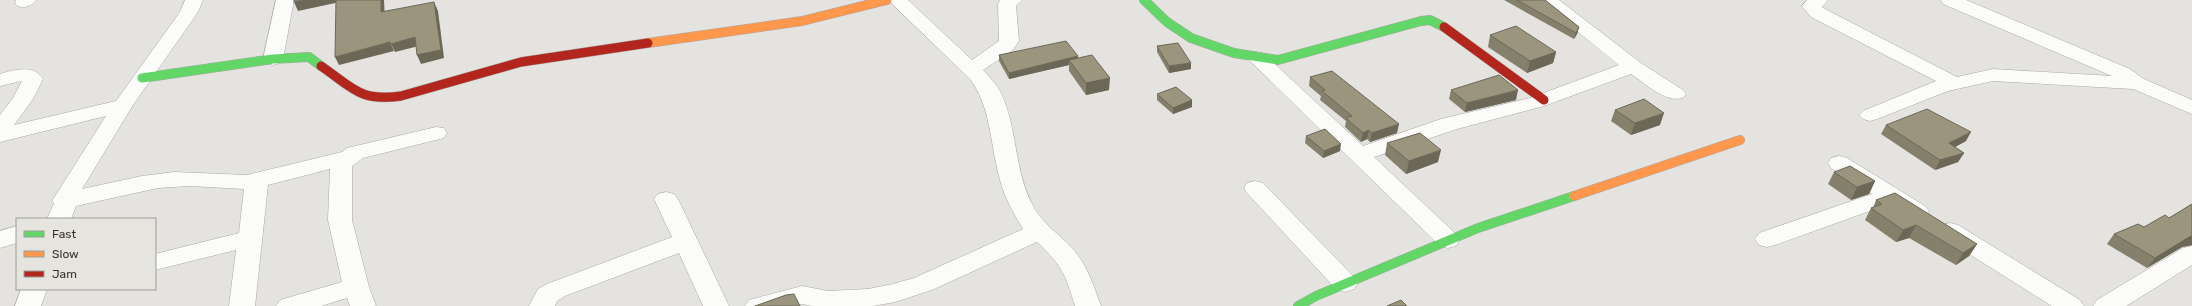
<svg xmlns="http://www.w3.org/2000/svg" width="2192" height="306" font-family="Rubik,sans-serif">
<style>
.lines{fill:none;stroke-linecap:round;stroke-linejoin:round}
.street-casing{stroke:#a8a8a5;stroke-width:1}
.fast-casing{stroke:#a8a8a5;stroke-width:10}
.slow-casing{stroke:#a8a8a5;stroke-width:10}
.jam-casing{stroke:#a8a8a5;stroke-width:10}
.street{fill:#fbfbfa;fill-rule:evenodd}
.fast{stroke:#63d668;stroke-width:9}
.slow{stroke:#ff974d;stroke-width:9}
.jam{stroke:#b3261e;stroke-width:9}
.wall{fill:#85806c}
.shaded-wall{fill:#6c6858}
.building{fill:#9b957e;stroke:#6c6858}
</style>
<rect width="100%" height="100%" fill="#e4e3df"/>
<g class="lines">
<!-- street casing -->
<g class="street-casing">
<g id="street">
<path d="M16 0H36C31 7 26 8 17 6L15 2Z"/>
<path d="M185 0H203L198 12 133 105 82 189 142 176 174 172 247 175 342 152 347 148 436 127 444 128 447 133 444 138 363 158 352 166V220L369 287 376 306H350L347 298 321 306H276L280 300 342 282 328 220 330 169 268 185 255 306H229L236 250 155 270V254L239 233 244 189 190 186 158 188 76 206 71 219H47L54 203 52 201 106 116 0 142V115L13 98 22 81 0 86V74C14 70 33 64 43 79L33 99 14 125 116 101 180 12Z"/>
<polygon points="276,0 294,0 283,59 280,63 273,65 266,63 263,59"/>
<path d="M888 0H908L972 60 999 41 998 4 1000 0H1022L1016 6 1019 41 1012 51 983 70C989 76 996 84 1000 91 1017 124 1014 168 1031 202 1040 222 1057 232 1071 247 1087 264 1093 284 1101 306H1075C1065 273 1062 266 1037 242L932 290 895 302 873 306H812L802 304 794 306H745L749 300 802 286 828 291 868 289 893 284 914 278 1023 229C1013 212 1003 195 999 176 990 143 991 107 970 79Z"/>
<path d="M1538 0H1559L1641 63 1683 90 1686 94 1683 98C1665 103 1646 84 1631 74L1544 106 1457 129 1374 157 1456 234 1460 240 1456 246 1448 248 1440 246 1247 58 1250 54 1257 52 1264 54 1363 146 1441 119 1530 98 1619 65Z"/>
<polygon points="1807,0 1828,0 1822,7 1825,9 1957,77 1993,69 2112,76 1943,4 1941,0 1966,0 2130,69 2144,79 2192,100 2192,114 2133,89 1993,81 1948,91 1877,119 1870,121 1863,119 1859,115 1863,111 1936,81 1811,17 1802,6"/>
<path d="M1839 156 1847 158 1925 206 1929 211 1925 216C1911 220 1901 212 1889 204L1775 245 1767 247 1759 245 1755 239 1759 233 1872 194 1831 168 1828 163 1831 158Z"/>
<polygon points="1255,181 1263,183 1354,277 1358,283 1354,289 1345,292 1336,289 1247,193 1244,188 1247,183"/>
<polygon points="666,192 674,194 678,199 729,306 703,306 679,253 565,296 557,301 555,306 529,306 538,289 547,284 672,237 654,199 658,194"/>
<polygon points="1950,223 1958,225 2080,300 2084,306 2052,306 1942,237 1938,231 1942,225"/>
<polygon points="17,226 17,243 0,248 0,231"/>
<polygon points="2192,246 2192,265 2126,306 2093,306 2097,300 2183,248"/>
<polygon points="21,289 47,289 41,306 15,306"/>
</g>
</g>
<!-- fast casing -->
<g class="fast-casing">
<g id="fast">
<polyline points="1144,0 1167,22 1191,38 1234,53 1278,60 1421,21 1430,20 1444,27"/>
<polyline points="142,78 273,59 309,57 321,66"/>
<polyline points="1298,306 1316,296 1478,228 1574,196"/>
</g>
</g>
<!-- slow casing -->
<g class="slow-casing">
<g id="slow">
<polyline points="648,43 802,21 887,0"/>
<polyline points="1574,196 1740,140"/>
</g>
</g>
<!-- jam casing -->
<g class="jam-casing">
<g id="jam">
<polyline points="1444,27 1544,100"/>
<path d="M321 66C353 88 360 102 401 96L521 62 648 43"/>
</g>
</g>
<!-- street -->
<use href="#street" class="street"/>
<!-- fast -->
<use href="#fast" class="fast"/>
<!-- slow -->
<use href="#slow" class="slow"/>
<!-- jam -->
<use href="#jam" class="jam"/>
</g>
<!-- wall -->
<g class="wall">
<polygon points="1504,0 1545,0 1579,27 1577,34 1574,39"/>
<polygon points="1490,35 1556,52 1553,63 1527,73 1488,47"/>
<polygon points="1157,46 1191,63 1191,69 1169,73 1157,52"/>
<polygon points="999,55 1078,56 1078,58 1109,90 1086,95 1069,71 1069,65 1009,79 999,61"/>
<polygon points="1310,77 1397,133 1370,142 1367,139 1361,142 1345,127 1346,121 1320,100 1321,96 1309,86"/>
<polygon points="1451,90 1516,100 1465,112 1449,99"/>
<polygon points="1157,94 1192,100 1192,107 1173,114 1157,100"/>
<polygon points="1615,110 1660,125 1631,135 1611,121"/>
<polygon points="1886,125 1966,141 1955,147 1964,153 1958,162 1935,170 1881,134"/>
<polygon points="1306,136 1340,151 1323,158 1305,143"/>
<polygon points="1387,143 1438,162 1406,174 1385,155"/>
<polygon points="1834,172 1875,181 1869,194 1851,200 1828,184"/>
<polygon points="1876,200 1977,244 1969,256 1956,265 1909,238 1896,242 1865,220 1871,208 1873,208"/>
<polygon points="2192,204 2192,245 2182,247 2147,268 2107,244 2114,234 2144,227 2169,218"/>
</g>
<!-- shaded-wall -->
<g class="shaded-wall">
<polygon points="307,0 339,0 340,2 298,11 294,2"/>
<polygon points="381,0 384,0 385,20 381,12"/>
<polygon points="434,2 438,11 444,58 421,64 417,55"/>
<polygon points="1579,27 1577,34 1574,39 1576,33"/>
<polygon points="415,37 419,46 395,52 391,44"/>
<polygon points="390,42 394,51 339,65 335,57"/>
<polygon points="1556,52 1553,63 1527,73 1530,61"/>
<polygon points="1078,56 1078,63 1069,60 1069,65 1009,79 1009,73"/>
<polygon points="1191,63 1191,69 1169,73 1169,66"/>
<polygon points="1110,78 1109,90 1086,95 1086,83"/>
<polygon points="1518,90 1516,100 1465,112 1467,103"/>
<polygon points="1192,100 1192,107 1173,114 1173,108"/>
<polygon points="1664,113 1660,125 1631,135 1635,123"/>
<polygon points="1399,124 1397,133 1370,142 1372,133"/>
<polygon points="1369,130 1367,139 1361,142 1363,133"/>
<polygon points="1971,132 1966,141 1944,153 1949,143"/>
<polygon points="1341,144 1340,151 1323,158 1324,151"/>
<polygon points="1441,150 1438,162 1406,174 1409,161"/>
<polygon points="1964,153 1958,162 1935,170 1940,160"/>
<polygon points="1875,181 1869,194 1851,200 1857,187"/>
<polygon points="1916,225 1909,238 1896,242 1903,230"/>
<polygon points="2192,236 2192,245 2182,247 2147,268 2155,258 2189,237"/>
<polygon points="1977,244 1969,256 1956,265 1963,253"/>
</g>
<!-- building -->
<g class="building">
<polygon points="294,0 307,0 294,2"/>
<polygon points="336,0 381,0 381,12 434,2 441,50 417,55 415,37 391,44 390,42 335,57"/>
<polygon points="1517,0 1545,0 1579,27 1576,33"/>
<polygon points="1516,26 1556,52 1530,61 1490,35"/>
<polygon points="1066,41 1078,56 1009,73 999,55"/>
<polygon points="1178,43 1191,63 1169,66 1157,46"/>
<polygon points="1092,55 1110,78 1086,83 1069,60"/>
<polygon points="1332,71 1399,124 1372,133 1369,130 1363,133 1346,118 1352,116 1322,91 1325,90 1310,77"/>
<polygon points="1499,75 1518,90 1467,103 1451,90"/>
<polygon points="1176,87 1192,100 1173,108 1157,94"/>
<polygon points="1644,99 1664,113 1635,123 1615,110"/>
<polygon points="1927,109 1971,132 1949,143 1964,153 1940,160 1886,125"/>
<polygon points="1325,129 1341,144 1324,151 1306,136"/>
<polygon points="1420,133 1441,150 1409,161 1387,143"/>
<polygon points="1850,166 1875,181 1857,187 1834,172"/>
<polygon points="1895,193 1977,244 1963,253 1916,225 1903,230 1871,208 1882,204 1876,200"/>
<polygon points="2192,204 2192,236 2189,237 2155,258 2114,234 2138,224 2144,227 2165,215 2169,218"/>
<polygon points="794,294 800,306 755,306 786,295"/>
<polygon points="1401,300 1407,306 1387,306"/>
</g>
<!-- legend -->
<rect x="16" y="218" width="140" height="72" fill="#e5e4de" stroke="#9e9d99"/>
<rect x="24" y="231" width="20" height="6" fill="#63d668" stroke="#9e9d99"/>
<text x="52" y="238" font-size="12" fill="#343331">Fast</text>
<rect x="24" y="251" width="20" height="6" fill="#ff974d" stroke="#9e9d99"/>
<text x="52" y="258" font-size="12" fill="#343331">Slow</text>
<rect x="24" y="271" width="20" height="6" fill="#b3261e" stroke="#9e9d99"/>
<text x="52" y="278" font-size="12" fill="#343331">Jam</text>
</svg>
